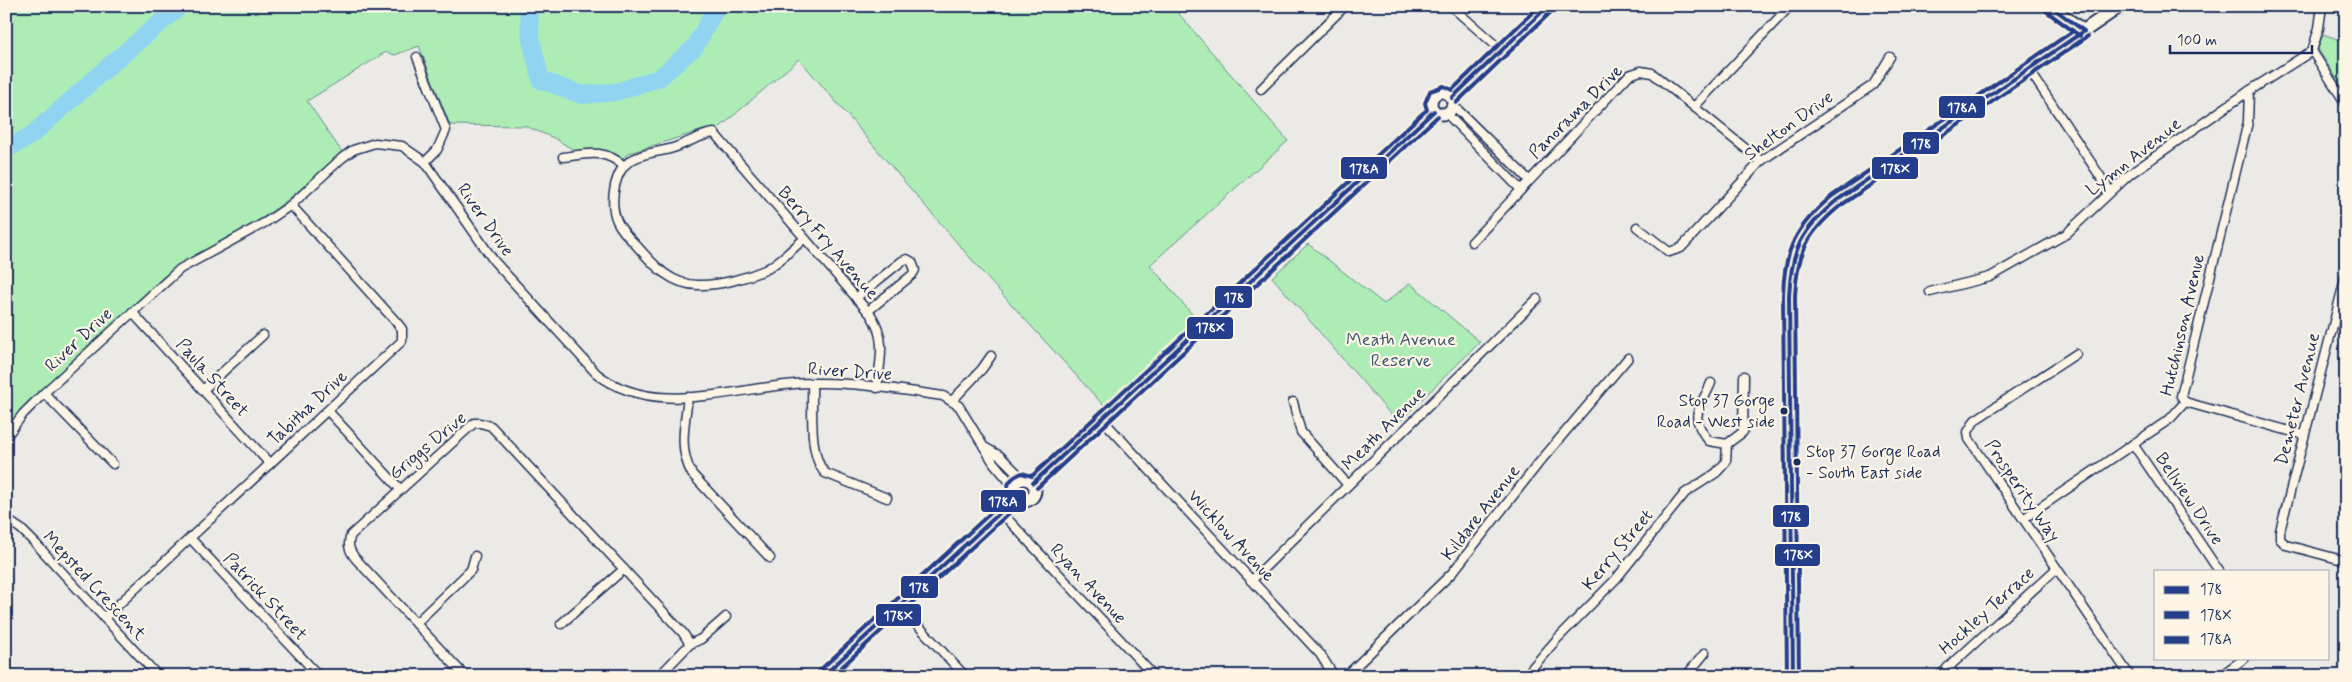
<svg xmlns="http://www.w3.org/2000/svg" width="2352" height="682" font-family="Mynerve,sans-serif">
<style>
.green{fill:#adedb5;stroke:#648e8a}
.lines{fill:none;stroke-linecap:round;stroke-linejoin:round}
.river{stroke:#91d4f2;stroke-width:18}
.street-casing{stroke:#1b2f5e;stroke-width:11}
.secondary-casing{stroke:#1b2f5e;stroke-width:15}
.primary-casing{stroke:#1b2f5e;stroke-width:16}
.street{stroke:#fcf5e5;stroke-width:8}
.secondary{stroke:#fcf5e5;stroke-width:11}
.primary{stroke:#fcf5e5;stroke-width:12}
.bus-1-casing{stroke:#fcf5e5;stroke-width:8}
.bus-2-casing{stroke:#fcf5e5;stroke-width:8}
.bus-3-casing{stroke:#fcf5e5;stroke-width:8}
.bus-1{stroke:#243e8c;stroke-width:4}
.bus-2{stroke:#243e8c;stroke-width:4}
.bus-3{stroke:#243e8c;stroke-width:4}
.bus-dot{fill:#1b2f5e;stroke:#fcf5e5;stroke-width:2}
.labels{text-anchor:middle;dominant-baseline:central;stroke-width:4.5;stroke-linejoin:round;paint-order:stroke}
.bus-label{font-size:17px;fill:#1b2f5e;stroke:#fcf5e5;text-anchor:end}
.street-label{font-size:18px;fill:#1b2f5e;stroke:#fcf5e5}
.park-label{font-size:18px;fill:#38556f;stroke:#fcf5e5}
.line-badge{stroke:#fcf5e5;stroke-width:2}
.badge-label{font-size:14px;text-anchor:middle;font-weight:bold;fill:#fff}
</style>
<rect width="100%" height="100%" fill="#ebeae6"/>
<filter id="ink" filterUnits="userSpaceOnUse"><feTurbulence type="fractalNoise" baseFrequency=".02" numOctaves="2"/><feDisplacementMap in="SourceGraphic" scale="10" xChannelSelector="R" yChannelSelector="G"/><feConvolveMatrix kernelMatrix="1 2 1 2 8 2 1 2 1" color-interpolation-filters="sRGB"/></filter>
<g filter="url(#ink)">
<!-- green -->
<g class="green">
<path d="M6 6H1172L1288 141 1150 265 1198 321 1105 407 990 281 799 59 718 129H706L629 153 623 158C606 149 594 147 575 151L556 139 525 126 450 125 419 46 395 55 386 52 307 101 342 152C316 175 291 200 262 218 230 239 193 253 163 277L22 409 6 431Z"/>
<polygon points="2323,34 2346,42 2346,93 2318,49"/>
<polygon points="1308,244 1384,304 1410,283 1480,342 1398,423 1272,277"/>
</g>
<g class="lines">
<!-- river -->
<g class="river">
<polyline points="528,6 531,40 541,80 582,95 616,92 659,78 695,47 717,6"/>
<polyline points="6,150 33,134 110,65 180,6"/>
</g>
<!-- street casing -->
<g class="street-casing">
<g id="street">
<polyline points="1451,6 1502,51"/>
<polyline points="2312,51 2346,104"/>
<polyline points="417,57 446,130 437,150 425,162"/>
<polyline points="2028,68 2110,191"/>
<polyline points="1261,89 1345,6"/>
<polyline points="1453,105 1529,180"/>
<polyline points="1694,107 1790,6"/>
<polyline points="1446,113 1521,190"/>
<path d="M563 157C588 154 603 148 624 166 637 152 660 153 676 147 689 142 700 135 714 133L871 315C887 340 880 360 877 388"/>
<path d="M624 166C613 180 610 205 617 221 621 230 629 238 636 245 653 264 670 285 698 285 718 286 746 278 765 270 779 263 792 249 804 239"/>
<polyline points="1637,227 1669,252 1681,248 1761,161 1873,85 1890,57"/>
<polyline points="1472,242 1629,75 1641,71 1652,73 1761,161"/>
<polyline points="2346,275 2280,531 2280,539 2286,545 2346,561"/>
<polyline points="1930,292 1990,277 2066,234 2130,174 2249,91 2312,51 2319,28 2322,6"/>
<polyline points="856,298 902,261 907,259 912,262 915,270 912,275 868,311"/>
<polyline points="132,312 270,464"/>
<polyline points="2076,354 1975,420 1968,432 1969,439 2130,676"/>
<path d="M812 383C813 407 808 455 825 473L887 498"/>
<polyline points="203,390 263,335"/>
<polyline points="44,393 113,464"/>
<path d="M688 397C685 424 678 449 692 474L770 558"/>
<polyline points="952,401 982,369 991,356"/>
<polyline points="1293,402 1301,432 1348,485"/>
<polyline points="2185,402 2304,435"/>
<polyline points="328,411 400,489"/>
<polyline points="1102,419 1320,654 1334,676"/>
<path d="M6 437 23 414 44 393 180 269 266 222 291 205 342 158 353 150 375 143 402 146 425 162 494 261 596 373C657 422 744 383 814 383 857 382 901 390 943 396L959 406 993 462 1014 487"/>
<polyline points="1727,444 1743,432 1744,376"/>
<polyline points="2133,444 2219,571"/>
<polyline points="986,448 1000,456 1023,479"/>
<polyline points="1001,512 1154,676"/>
<polyline points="6,519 21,529 37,545 158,676"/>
<polyline points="2023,519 2170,419 2185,402 2181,396 2248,122 2249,91"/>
<polyline points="190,538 319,676"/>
<polyline points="1251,581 1537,299"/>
<polyline points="900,606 965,676"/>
<polyline points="104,618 402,341 402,329 398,324 291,205"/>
<polyline points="416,623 471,570 475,556"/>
<polyline points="561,624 624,569"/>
<polyline points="1948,667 1956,676"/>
<path d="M465 676 355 558C349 550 347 544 351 535L474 423H480L491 426 683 633 690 644"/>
<polyline points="659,676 690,644 701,639 726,617"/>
<polyline points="1346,676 1452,573 1538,464 1628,358"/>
<path d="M1525 676 1557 639 1616 579 1685 493 1716 473 1726 462 1727 444 1709 441C1687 415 1701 408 1711 383"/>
<polyline points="1686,676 1705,653"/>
<polyline points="1939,676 2056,569"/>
<polyline points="2220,676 2245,658"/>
</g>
</g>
<!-- secondary casing -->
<g class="secondary-casing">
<g id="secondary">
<polyline points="2050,6 2084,31"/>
<circle cx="1442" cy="103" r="11"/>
<polyline points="1452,98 1548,6"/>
<circle cx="1024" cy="490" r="11"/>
<polyline points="1033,483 1434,111"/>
<polyline points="823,676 1016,498"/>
</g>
</g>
<!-- primary casing -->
<g class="primary-casing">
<path id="primary" d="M1793 676 1789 276C1792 242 1810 222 1836 201L2120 6"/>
</g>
<!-- street -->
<use href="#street" class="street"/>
<!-- secondary -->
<use href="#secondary" class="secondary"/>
<!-- primary -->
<use href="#primary" class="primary"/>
<!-- bus-1 casing -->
<g class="bus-1-casing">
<g id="bus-1">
<polyline points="2050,6 2084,31"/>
<polyline points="1452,98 1548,6"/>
<polyline points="1033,483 1434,111"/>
<polyline points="823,676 1016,498"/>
<path d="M1793 676 1789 296C1791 251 1801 230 1836 201L2084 31"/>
</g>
</g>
<!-- bus-2 casing -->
<g class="bus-2-casing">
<g id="bus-2">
<polyline points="2046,11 2080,36"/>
<polyline points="1456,103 1552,11"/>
<polyline points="1037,488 1438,116"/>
<polyline points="832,676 1020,503"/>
<path d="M1799 676 1795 296C1797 253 1807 233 1840 206L2088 36"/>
</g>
</g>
<!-- bus-3 casing -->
<g class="bus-3-casing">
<g id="bus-3">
<path d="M819 671 1009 496C1004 484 1012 477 1022 473L1032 476 1423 113 1427 110 1425 103 1430 91 1444 86 1452 90 1539 6"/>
<path d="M1787 676 1783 296C1784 249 1796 226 1832 196L2073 31 2046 11"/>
</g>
</g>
<!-- bus-1 -->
<use href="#bus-1" class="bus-1"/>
<!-- bus-2 -->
<use href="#bus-2" class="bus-2"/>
<!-- bus-3 -->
<use href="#bus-3" class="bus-3"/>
</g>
</g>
<!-- markers -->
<g class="bus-dot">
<circle cx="1784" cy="411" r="4.5"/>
<circle cx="1797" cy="462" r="4.5"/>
</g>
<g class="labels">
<!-- bus labels -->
<g class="bus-label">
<text x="1775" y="401">Stop 37 Gorge<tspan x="1775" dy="21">Road - West side</tspan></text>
<text x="1806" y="452" text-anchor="start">Stop 37 Gorge Road<tspan x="1806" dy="21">- South East side</tspan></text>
</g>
<!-- street labels -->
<g class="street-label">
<text transform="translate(1576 112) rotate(-45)">Panorama Drive</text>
<text transform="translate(1789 126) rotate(-36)">Shelton Drive</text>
<text transform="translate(2134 157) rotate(-38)">Lymn Avenue</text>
<text transform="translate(485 220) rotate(55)">River Drive</text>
<text transform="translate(828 243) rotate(49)">Berry Fry Avenue</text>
<text transform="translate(2183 325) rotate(-77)">Hutchinson Avenue</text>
<text transform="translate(79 340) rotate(-43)">River Drive</text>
<text transform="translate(850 372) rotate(4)">River Drive</text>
<text transform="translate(212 378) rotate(48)">Paula Street</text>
<text transform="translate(2298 399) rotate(-76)">Demeter Avenue</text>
<text transform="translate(308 408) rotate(-43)">Tabitha Drive</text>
<text transform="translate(1384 429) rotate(-45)">Meath Avenue</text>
<text transform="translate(428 446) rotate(-40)">Griggs Drive</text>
<text transform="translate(2022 491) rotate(56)">Prosperity Way</text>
<text transform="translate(2189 499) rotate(56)">Bellview Drive</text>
<text transform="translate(1481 513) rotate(-52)">Kildare Avenue</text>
<text transform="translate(1231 536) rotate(47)">Wicklow Avenue</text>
<text transform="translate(1618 550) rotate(-50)">Kerry Street</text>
<text transform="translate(1088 584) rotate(47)">Ryan Avenue</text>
<text transform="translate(94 586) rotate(47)">Mepsted Crescent</text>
<text transform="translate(265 597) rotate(47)">Patrick Street</text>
<text transform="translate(1987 611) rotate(-42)">Hockley Terrace</text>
</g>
<!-- park labels -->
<g class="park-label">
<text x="1401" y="340">Meath Avenue<tspan x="1401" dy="21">Reserve</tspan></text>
</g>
</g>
<g class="line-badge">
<rect x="1938" y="95" width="48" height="24" rx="5" fill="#243e8c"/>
<rect x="1902" y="131" width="38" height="24" rx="5" fill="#243e8c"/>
<rect x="1340" y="156" width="48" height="24" rx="5" fill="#243e8c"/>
<rect x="1871" y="156" width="48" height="24" rx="5" fill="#243e8c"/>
<rect x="1214" y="285" width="39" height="24" rx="5" fill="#243e8c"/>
<rect x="1186" y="316" width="48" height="24" rx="5" fill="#243e8c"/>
<rect x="980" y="489" width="47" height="24" rx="5" fill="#243e8c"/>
<rect x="1772" y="504" width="38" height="24" rx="5" fill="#243e8c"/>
<rect x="1774" y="543" width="47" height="24" rx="5" fill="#243e8c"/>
<rect x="900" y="575" width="39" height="24" rx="5" fill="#243e8c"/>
<rect x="875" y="603" width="47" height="24" rx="5" fill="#243e8c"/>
</g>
<g class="badge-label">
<text x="1962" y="112">178A</text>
<text x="1921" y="148">178</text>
<text x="1364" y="173">178A</text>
<text x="1895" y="173">178X</text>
<text x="1234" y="302">178</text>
<text x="1210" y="332">178X</text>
<text x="1003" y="506">178A</text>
<text x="1791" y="521">178</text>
<text x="1798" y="559">178X</text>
<text x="919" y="592">178</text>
<text x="898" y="620">178X</text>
</g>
<!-- margin -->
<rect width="2352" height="682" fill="none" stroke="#fcf5e5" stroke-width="25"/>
<rect x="12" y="12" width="2327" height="657" fill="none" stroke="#1b2f5e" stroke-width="2" filter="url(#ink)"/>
<!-- legend -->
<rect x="2154" y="570" width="175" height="90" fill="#fcf5e5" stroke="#a2a6af"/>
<rect x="2164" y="586" width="25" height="8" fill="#243e8c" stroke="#a2a6af"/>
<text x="2200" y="594" font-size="15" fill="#1b2f5e">178</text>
<rect x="2164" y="611" width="25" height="8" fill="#243e8c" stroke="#a2a6af"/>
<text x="2200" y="620" font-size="15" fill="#1b2f5e">178X</text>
<rect x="2164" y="636" width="25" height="8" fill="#243e8c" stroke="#a2a6af"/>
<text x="2200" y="644" font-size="15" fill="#1b2f5e">178A</text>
<!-- scale -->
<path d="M2170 45v8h142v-8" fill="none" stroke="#1b2f5e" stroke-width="2.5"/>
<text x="2177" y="45" font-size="15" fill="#1b2f5e" stroke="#fcf5e5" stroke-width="4" paint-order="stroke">100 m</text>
</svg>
